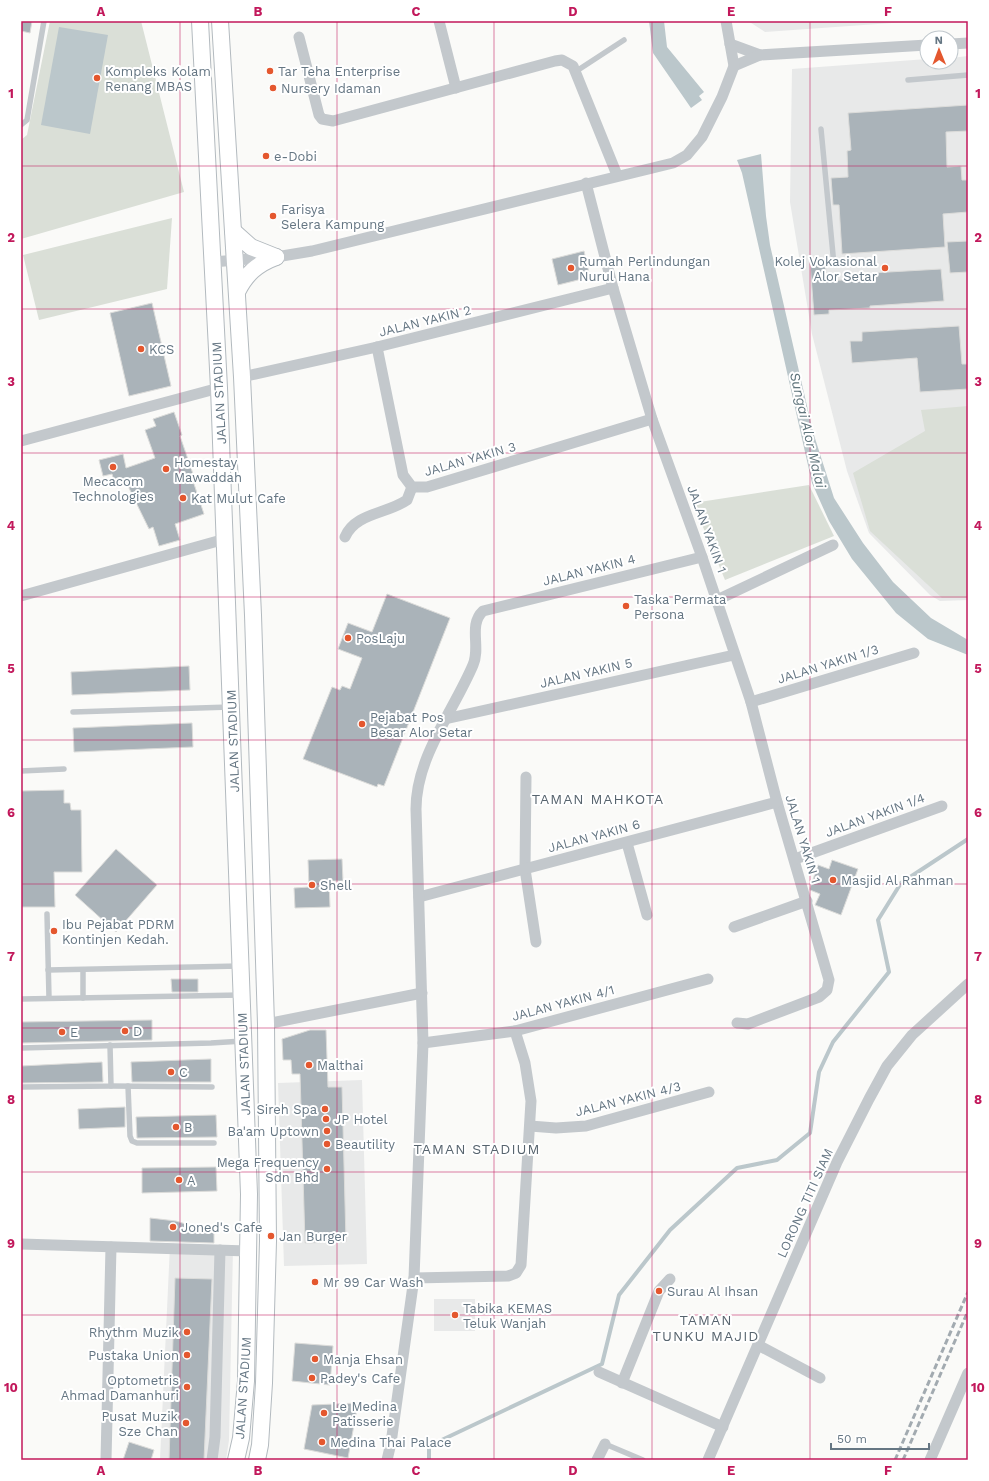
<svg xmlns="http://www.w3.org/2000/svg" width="989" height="1481" font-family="'Work Sans',sans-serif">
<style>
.built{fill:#e8e9e9}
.green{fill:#dadfd7}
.water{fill:#bbc7cb}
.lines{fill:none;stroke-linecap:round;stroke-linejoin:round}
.stream{stroke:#bbc7cb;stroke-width:4}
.building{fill:#aab3b9;stroke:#dcdcda}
.secondary-casing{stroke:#b3babf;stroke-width:18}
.lane{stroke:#c3c8cc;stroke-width:5.5}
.street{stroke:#c3c8cc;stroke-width:11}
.secondary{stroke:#fff;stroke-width:16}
.rail{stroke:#a2aab0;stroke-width:3;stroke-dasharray:6 3;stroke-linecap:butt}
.grid{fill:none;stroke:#c2185b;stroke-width:1;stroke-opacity:0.55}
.poi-dot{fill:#e4572e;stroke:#fff;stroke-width:1.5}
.labels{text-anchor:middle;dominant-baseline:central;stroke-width:4;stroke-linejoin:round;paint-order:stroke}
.poi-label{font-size:13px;fill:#657683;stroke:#fff;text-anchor:start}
.street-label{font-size:13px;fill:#657683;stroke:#fff}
.water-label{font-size:14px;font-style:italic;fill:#60757c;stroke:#fff}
.neighbourhood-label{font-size:14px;letter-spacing:1px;fill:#57646e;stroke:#fff}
.neatline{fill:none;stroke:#c2185b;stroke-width:1.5}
.grid-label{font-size:13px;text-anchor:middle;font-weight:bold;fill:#c2185b}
</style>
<rect width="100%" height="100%" fill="#fafaf8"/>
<!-- built -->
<g class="built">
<polygon points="748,21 920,21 765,32"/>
<polygon points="968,56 968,600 940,601 930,595 869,533 847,471 812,334 790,202 792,69 927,59 927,62 951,62 951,58"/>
<polygon points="362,1080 367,1264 284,1266 278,1083"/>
<polygon points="170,1245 233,1248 229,1440 226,1460 160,1460"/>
<rect x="434" y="1299" width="41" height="32"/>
</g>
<!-- green -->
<g class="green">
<polygon points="50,21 141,21 184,192 21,239 21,140 27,135"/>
<polygon points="172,218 167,289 39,320 23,255"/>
<polygon points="968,406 968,598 942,598 870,531 853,473 925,431 921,410"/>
<polygon points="809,485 834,536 725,580 693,503"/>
</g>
<!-- water -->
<g class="water">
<polygon points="649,21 664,21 667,47 704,92 699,96 702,100 691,108 653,53"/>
<polygon points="59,27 108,35 90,134 41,125"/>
<polygon points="761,154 766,216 770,245 813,432 834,498 863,543 893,582 931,618 968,640 968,655 928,639 896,613 852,559 829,521 812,483 742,173 737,160"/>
</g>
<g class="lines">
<!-- stream -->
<polyline class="stream" points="429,1460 429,1446 602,1364 619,1295 670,1230 737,1168 777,1160 810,1133 819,1072 833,1042 889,972 878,920 901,883 968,839"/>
</g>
<!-- building -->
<g class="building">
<polygon points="21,21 32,21 30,33 21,31"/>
<polygon points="968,105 968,131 946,132 947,167 961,166 962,180 968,180 968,212 943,214 945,247 842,254 839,205 833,205 831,178 848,177 847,151 851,150 848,113"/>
<polygon points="968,241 968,272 950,273 947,242"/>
<polygon points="584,251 590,277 558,285 552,259"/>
<polygon points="825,262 827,281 871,278 871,273 941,269 944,301 870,306 870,308 829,310 829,314 814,315 810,263"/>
<polygon points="152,303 171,386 129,396 110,313"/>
<polygon points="959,326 962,364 968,364 968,389 920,392 917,358 852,363 850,341 862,341 862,332"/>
<polygon points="174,412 182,435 180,436 193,474 191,475 204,514 175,524 180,540 159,546 153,527 149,529 127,484 116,487 112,474 103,476 99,460 123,454 126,468 155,458 145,430 156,426 153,419"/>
<polygon points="387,594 450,618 384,786 378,784 377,787 303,759 332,687 340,690 342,686 350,689 362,658 338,649 348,623 372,632"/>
<polygon points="189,666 190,690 72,695 71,672"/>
<polygon points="192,723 193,747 74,752 73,728"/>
<polygon points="64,790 64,803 70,803 71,810 81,810 82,872 54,872 55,907 21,907 21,791"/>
<polygon points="116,849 157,885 116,932 75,895"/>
<polygon points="342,859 343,881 329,881 330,907 295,908 294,888 309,887 308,860"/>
<polygon points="832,860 858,869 841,915 815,905 820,894 810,890 810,888 818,865 829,869"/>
<polygon points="171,979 198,979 198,992 172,992"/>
<polygon points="152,1020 152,1040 21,1043 21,1022"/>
<polygon points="310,1030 326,1030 328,1087 342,1087 346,1242 305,1243 300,1074 292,1074 291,1060 283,1060 282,1039"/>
<polygon points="211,1059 211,1082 132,1082 131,1062"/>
<polygon points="102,1062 103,1082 21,1083 21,1066"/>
<polygon points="125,1107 125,1127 79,1129 78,1109"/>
<polygon points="216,1115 217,1137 137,1138 136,1117"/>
<polygon points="216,1167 217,1191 142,1193 142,1168"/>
<polygon points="150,1218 176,1221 214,1233 214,1243 150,1241"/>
<polygon points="175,1278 212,1279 204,1460 169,1460"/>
<polygon points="295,1343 333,1346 330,1385 292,1381"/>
<polygon points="358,1403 348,1458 304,1449 312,1405"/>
<polygon points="129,1442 154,1450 151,1460 123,1460"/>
</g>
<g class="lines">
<!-- secondary casing -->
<g class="secondary-casing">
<g id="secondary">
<polyline points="200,21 219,388 249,1194 246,1381 241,1438 236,1460"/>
<polyline points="220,21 242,377 253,615 266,1024 268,1241 264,1383 260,1445 257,1460"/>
<polyline points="233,231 251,247 276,257"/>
<path d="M237 292C246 274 257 264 276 257"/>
</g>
</g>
<!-- lane -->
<g class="lane">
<polyline points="575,72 624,40"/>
<polyline points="908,80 968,75"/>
<polyline points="21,125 27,120 44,21"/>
<polyline points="821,129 834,265"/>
<polyline points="73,712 230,707"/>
<polyline points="21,771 64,769"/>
<polyline points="47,914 49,998"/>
<polyline points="48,970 240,966"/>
<polyline points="83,970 83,998"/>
<polyline points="21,999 241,995"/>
<polyline points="21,1048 211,1043 243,1041"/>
<polyline points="111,1086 212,1087"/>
<polyline points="128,1086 130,1136 132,1141 137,1143 214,1143"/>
<polyline points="21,1087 111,1086 110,1045"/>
<polyline points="605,1444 643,1460"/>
</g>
<!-- street -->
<g class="street">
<polyline points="439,21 456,88"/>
<polyline points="299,37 319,115 322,119 333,121 555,61 562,60 573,66 617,175"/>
<polyline points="730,44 760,55"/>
<polyline points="951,44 968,43"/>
<polyline points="734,66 760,55 927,45"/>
<polyline points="586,183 613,288 652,419 702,557 751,702 777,802 829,980 827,990 819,997 748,1024 737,1023"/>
<polyline points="212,262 276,257 312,251 673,163 687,155 702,137 722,97 734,66 726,21"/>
<polyline points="377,347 403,475 412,487 427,487 652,419"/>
<polyline points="242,377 377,347 613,288"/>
<polyline points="21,441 219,388"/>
<path d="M345 537C355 513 387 514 407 500L412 487"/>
<polyline points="21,596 225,539"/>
<polyline points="717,600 833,545"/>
<polyline points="751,702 914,653"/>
<polyline points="445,719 734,655"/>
<polyline points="526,777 525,869 536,942"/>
<polyline points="627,843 647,915"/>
<polyline points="795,859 942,806"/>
<polyline points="419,897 777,802"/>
<polyline points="734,927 807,901"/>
<polyline points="266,1024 422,993"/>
<polyline points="423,1043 515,1031 708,979"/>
<polyline points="530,1126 556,1128 586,1126 709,1092"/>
<polyline points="21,1244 248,1251"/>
<polyline points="414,1278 508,1276 516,1273 521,1265 531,1101 525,1063 515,1031"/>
<polyline points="758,1345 820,1378"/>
<polyline points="599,1372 723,1427"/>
<polyline points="622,1383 659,1291 670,1279"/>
<polyline points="106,1460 111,1247"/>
<polyline points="212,1460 215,1437 220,1250"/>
<path d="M387 1460 391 1443 414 1278 423 1043 416 809C416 757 453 712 473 665 481 647 468 625 483 611L702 557"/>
<polyline points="597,1460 605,1444"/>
<polyline points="708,1460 837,1162 869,1099 887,1066 912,1035 968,984"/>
<polyline points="930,1460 968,1373"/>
</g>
<!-- secondary -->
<use href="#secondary" class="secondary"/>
<!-- rail -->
<g class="rail">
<polyline points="895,1460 968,1292"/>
<polyline points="903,1460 968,1311"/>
</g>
</g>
<!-- grid -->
<path class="grid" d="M180 21V1460M337 21V1460M494 21V1460M652 21V1460M810 21V1460M21 166H968M21 309H968M21 453H968M21 597H968M21 740H968M21 884H968M21 1028H968M21 1172H968M21 1315H968"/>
<!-- markers -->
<g class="poi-dot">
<circle cx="270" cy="71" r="4"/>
<circle cx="97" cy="78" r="4"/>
<circle cx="273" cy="88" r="4"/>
<circle cx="266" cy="156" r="4"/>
<circle cx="273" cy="216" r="4"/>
<circle cx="571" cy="268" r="4"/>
<circle cx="885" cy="268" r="4"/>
<circle cx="141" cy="349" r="4"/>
<circle cx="113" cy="467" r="4"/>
<circle cx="166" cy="469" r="4"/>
<circle cx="183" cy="498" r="4"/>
<circle cx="626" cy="606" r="4"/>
<circle cx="348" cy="638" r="4"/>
<circle cx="362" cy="724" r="4"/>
<circle cx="833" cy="880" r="4"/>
<circle cx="312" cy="885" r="4"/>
<circle cx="54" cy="931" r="4"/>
<circle cx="125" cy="1031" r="4"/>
<circle cx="62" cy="1032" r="4"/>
<circle cx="309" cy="1065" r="4"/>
<circle cx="171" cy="1072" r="4"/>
<circle cx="325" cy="1109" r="4"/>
<circle cx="326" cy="1119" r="4"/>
<circle cx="176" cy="1127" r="4"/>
<circle cx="327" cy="1131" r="4"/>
<circle cx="327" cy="1144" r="4"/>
<circle cx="327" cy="1169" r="4"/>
<circle cx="179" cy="1180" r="4"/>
<circle cx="173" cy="1227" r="4"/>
<circle cx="271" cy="1236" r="4"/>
<circle cx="315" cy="1282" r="4"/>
<circle cx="659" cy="1291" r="4"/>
<circle cx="455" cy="1315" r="4"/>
<circle cx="187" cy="1332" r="4"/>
<circle cx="187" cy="1355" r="4"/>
<circle cx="315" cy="1359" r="4"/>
<circle cx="312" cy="1378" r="4"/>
<circle cx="187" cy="1387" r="4"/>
<circle cx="324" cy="1413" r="4"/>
<circle cx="186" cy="1423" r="4"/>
<circle cx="322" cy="1442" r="4"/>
</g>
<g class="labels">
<!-- poi labels -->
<g class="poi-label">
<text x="105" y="71">Kompleks Kolam<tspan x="105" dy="15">Renang MBAS</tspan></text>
<text x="278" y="71">Tar Teha Enterprise</text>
<text x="281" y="88">Nursery Idaman</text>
<text x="274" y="156">e-Dobi</text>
<text x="281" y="209">Farisya<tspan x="281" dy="15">Selera Kampung</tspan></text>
<text x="579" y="261">Rumah Perlindungan<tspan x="579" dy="15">Nurul Hana</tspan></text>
<text x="877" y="261" text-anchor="end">Kolej Vokasional<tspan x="877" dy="15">Alor Setar</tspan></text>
<text x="149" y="349">KCS</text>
<text x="174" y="462">Homestay<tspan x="174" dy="15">Mawaddah</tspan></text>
<text x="113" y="481" text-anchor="middle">Mecacom<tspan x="113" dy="15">Technologies</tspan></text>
<text x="191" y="498">Kat Mulut Cafe</text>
<text x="634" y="599">Taska Permata<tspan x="634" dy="15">Persona</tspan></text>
<text x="356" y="638">PosLaju</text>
<text x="370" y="717">Pejabat Pos<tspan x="370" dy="15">Besar Alor Setar</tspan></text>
<text x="841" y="880">Masjid Al Rahman</text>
<text x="320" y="885">Shell</text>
<text x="62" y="924">Ibu Pejabat PDRM<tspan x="62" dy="15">Kontinjen Kedah.</tspan></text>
<text x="133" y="1031">D</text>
<text x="70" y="1032">E</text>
<text x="317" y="1065">Malthai</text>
<text x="179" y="1072">C</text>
<text x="317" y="1109" text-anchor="end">Sireh Spa</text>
<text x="334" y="1119">JP Hotel</text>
<text x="184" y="1127">B</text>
<text x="319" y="1131" text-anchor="end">Ba'am Uptown</text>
<text x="335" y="1144">Beautility</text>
<text x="319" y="1162" text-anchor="end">Mega Frequency<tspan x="319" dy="15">Sdn Bhd</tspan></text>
<text x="187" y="1180">A</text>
<text x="181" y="1227">Joned's Cafe</text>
<text x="279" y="1236">Jan Burger</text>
<text x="323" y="1282">Mr 99 Car Wash</text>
<text x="667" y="1291">Surau Al Ihsan</text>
<text x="463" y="1308">Tabika KEMAS<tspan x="463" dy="15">Teluk Wanjah</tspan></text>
<text x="179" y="1332" text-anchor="end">Rhythm Muzik</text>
<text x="179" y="1355" text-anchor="end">Pustaka Union</text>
<text x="323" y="1359">Manja Ehsan</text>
<text x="320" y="1378">Padey's Cafe</text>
<text x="179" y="1380" text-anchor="end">Optometris<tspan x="179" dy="15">Ahmad Damanhuri</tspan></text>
<text x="332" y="1406">Le Medina<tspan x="332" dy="15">Patisserie</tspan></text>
<text x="178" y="1416" text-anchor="end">Pusat Muzik<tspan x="178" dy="15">Sze Chan</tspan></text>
<text x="330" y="1442">Medina Thai Palace</text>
</g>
<!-- street labels -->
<g class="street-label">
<text transform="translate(425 321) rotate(-14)">JALAN YAKIN 2</text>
<text transform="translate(219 393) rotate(-93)">JALAN STADIUM</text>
<text transform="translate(470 459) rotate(-16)">JALAN YAKIN 3</text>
<text transform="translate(707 529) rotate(70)">JALAN YAKIN 1</text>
<text transform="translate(589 570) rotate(-14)">JALAN YAKIN 4</text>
<text transform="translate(828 664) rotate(-17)">JALAN YAKIN 1/3</text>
<text transform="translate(586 673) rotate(-13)">JALAN YAKIN 5</text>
<text transform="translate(233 741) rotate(-92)">JALAN STADIUM</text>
<text transform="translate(875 815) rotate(-20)">JALAN YAKIN 1/4</text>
<text transform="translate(594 836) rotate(-15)">JALAN YAKIN 6</text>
<text transform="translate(803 839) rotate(73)">JALAN YAKIN 1</text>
<text transform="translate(563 1003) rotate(-15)">JALAN YAKIN 4/1</text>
<text transform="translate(244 1064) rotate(-92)">JALAN STADIUM</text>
<text transform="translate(628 1099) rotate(-14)">JALAN YAKIN 4/3</text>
<text transform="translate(805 1203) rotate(-66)">LORONG TITI SIAM</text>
<text transform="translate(243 1388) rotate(-86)">JALAN STADIUM</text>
</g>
<!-- water labels -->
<g class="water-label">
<text transform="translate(808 430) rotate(77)">Sungai Alor Malai</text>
</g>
<!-- neighbourhood labels -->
<g class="neighbourhood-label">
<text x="598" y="799">TAMAN MAHKOTA</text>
<text x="477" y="1149">TAMAN STADIUM</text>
<text x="706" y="1320">TAMAN<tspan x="706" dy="16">TUNKU MAJID</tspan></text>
</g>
</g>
<!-- border -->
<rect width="989" height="1481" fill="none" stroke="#ffffff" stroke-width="44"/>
<!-- north arrow -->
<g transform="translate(939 50) rotate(359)"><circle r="19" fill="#ffffff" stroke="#c1c8cd"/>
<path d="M0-3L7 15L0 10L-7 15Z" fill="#e4572e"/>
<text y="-6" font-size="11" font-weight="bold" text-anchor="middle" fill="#657683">N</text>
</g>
<!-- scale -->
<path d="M831 1443v6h98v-6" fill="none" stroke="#657683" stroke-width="2"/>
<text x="837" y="1443" font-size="12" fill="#657683" stroke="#ffffff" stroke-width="3" paint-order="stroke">50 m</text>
<rect x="22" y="22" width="945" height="1437" class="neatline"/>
<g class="grid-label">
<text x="101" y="16">A</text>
<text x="258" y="16">B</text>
<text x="416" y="16">C</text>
<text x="573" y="16">D</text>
<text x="731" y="16">E</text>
<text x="888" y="16">F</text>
<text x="11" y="98">1</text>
<text x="978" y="98">1</text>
<text x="11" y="242">2</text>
<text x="978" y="242">2</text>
<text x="11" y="386">3</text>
<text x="978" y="386">3</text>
<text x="11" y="530">4</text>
<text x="978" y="530">4</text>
<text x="11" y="673">5</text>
<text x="978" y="673">5</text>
<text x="11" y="817">6</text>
<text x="978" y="817">6</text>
<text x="11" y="961">7</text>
<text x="978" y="961">7</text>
<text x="11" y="1104">8</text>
<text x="978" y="1104">8</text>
<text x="11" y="1248">9</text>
<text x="978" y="1248">9</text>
<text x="11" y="1392">10</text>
<text x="978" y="1392">10</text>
<text x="101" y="1475">A</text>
<text x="258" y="1475">B</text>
<text x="416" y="1475">C</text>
<text x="573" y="1475">D</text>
<text x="731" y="1475">E</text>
<text x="888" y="1475">F</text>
</g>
</svg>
